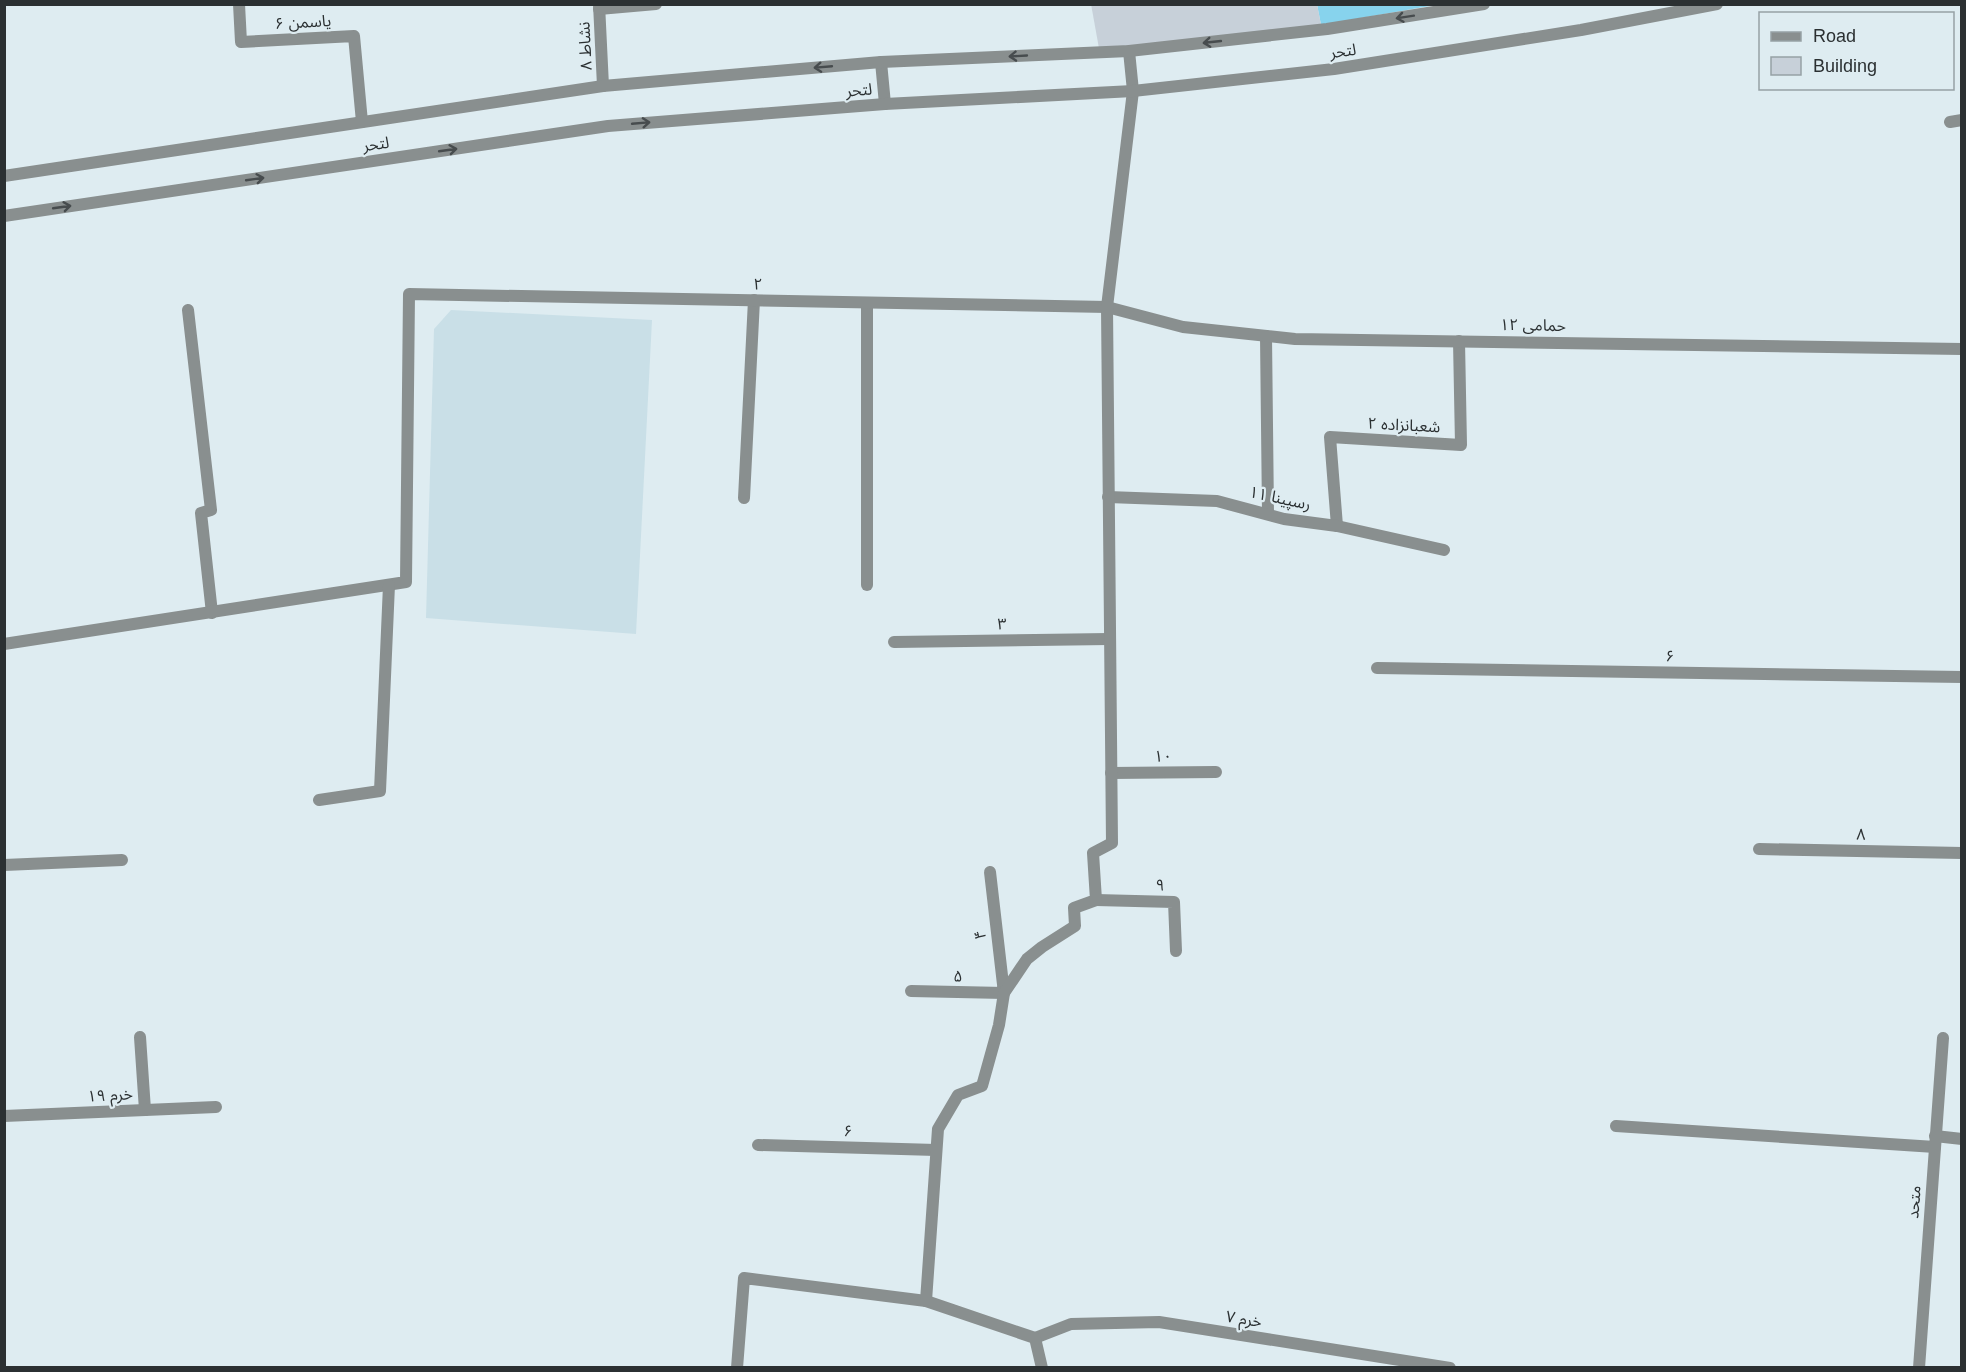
<svg xmlns="http://www.w3.org/2000/svg" width="1966" height="1372" font-family="Arial,'Noto Sans Arabic',sans-serif">
<style>
.built{fill:#c9dfe7}
.green{fill:#87d3ed}
.building{fill:#c7d0d9}
.lines{fill:none;stroke-linecap:round;stroke-linejoin:round}
.service{stroke:#898f8f;stroke-width:12}
.minor{stroke:#898f8f;stroke-width:12}
.tertiary{stroke:#898f8f;stroke-width:12}
.oneway{stroke:#474c4e}
.labels{text-anchor:middle;dominant-baseline:central;stroke-width:4.5;stroke-linejoin:round;paint-order:stroke}
.street-label{font-size:16px;fill:#2b3032;stroke:#deecf1}
</style>
<rect width="100%" height="100%" fill="#deecf1"/>
<!-- built -->
<polygon class="built" points="451,310 652,320 636,634 426,618 434,329"/>
<!-- green -->
<polygon class="green" points="1317,4 1435,5 1321,25"/>
<!-- building -->
<polygon class="building" points="1091,4 1317,4 1321,25 1100,54"/>
<g class="lines">
<!-- service -->
<g class="service">
<polyline points="239,4 241,42 354,36 362,122"/>
<polyline points="1266,336 1268,514"/>
<polyline points="1337,526 1330,437 1461,445 1459,341"/>
<polyline points="1111,773 1216,772"/>
<polyline points="4,865 122,860"/>
<polyline points="911,991 1004,993 990,872"/>
</g>
<!-- minor -->
<g class="minor">
<polyline points="599,4 603,86"/>
<polyline points="599,9 656,4"/>
<polyline points="1950,122 1962,120"/>
<polyline points="188,310 211,510 201,513 212,613"/>
<polyline points="1108,497 1217,501 1284,519 1337,526 1444,550"/>
<polyline points="744,498 754,300"/>
<polyline points="867,585 867,303"/>
<polyline points="894,642 1109,639"/>
<polyline points="4,644 406,582 409,294 1107,307 1183,327 1295,339 1962,349"/>
<polyline points="1377,668 1962,677"/>
<polyline points="319,800 380,791 389,585"/>
<polyline points="1759,849 1962,853"/>
<polyline points="1096,900 1174,902 1176,951"/>
<polyline points="140,1037 145,1110"/>
<polyline points="4,1116 216,1107"/>
<polyline points="1616,1126 1935,1147"/>
<polyline points="1935,1136 1962,1139"/>
<polyline points="758,1145 936,1150"/>
<polyline points="1035,1338 1071,1324 1159,1322 1450,1368"/>
<polyline points="737,1368 744,1278 926,1301"/>
<polyline points="1042,1368 1035,1338 926,1301 938,1129 958,1095 982,1086 999,1025 1004,993 1027,959 1042,947 1075,926 1074,908 1096,900 1093,853 1112,843 1107,307 1133,91"/>
<polyline points="1919,1368 1943,1038"/>
</g>
<!-- tertiary -->
<g class="tertiary">
<polyline points="1129,51 1133,91"/>
<polyline points="881,62 885,104"/>
<polyline points="4,176 603,86 881,62 1129,51 1327,29 1484,4"/>
<polyline points="4,216 608,126 885,104 1133,91 1334,69 1581,30 1717,4"/>
</g>
</g>
<!-- one-way arrows -->
<defs><path id="oneway-shaft" d="M-6 0H5M1.5-3L5.5 0L1.5 3" fill="none" stroke-width="1.6" stroke-linecap="round" stroke-linejoin="round" transform="scale(1.5)"/></defs>
<g class="oneway">
<use href="#oneway-shaft" transform="translate(1405 17) rotate(171)"/>
<use href="#oneway-shaft" transform="translate(1212 42) rotate(174)"/>
<use href="#oneway-shaft" transform="translate(1018 56) rotate(177)"/>
<use href="#oneway-shaft" transform="translate(823 67) rotate(175)"/>
<use href="#oneway-shaft" transform="translate(641 123) rotate(-5)"/>
<use href="#oneway-shaft" transform="translate(448 150) rotate(-8)"/>
<use href="#oneway-shaft" transform="translate(255 179) rotate(-8)"/>
<use href="#oneway-shaft" transform="translate(62 207) rotate(-8)"/>
</g>
<g class="labels">
<!-- street labels -->
<g class="street-label">
<text transform="translate(303 22) rotate(-3)">یاسمن ۶</text>
<text transform="translate(585 46) rotate(-93)">نشاط ۸</text>
<text transform="translate(1343 51) rotate(-8)">لتحر</text>
<text transform="translate(859 90) rotate(-5)">لتحر</text>
<text transform="translate(376 144) rotate(-8)">لتحر</text>
<text transform="translate(758 284) rotate(1)">۲</text>
<text transform="translate(1533 325) rotate(1)">حمامی ۱۲</text>
<text transform="translate(1404 425) rotate(3)">شعبانزاده ۲</text>
<text transform="translate(1280 498) rotate(12)">رسپینا ۱۱</text>
<text transform="translate(1002 624) rotate(-1)">۳</text>
<text transform="translate(1670 656) rotate(1)">۶</text>
<text transform="translate(1163 756) rotate(-1)">۱۰</text>
<text transform="translate(1861 834) rotate(1)">۸</text>
<text transform="translate(1160 885) rotate(2)">۹</text>
<text transform="translate(980 935) rotate(-97)">۴</text>
<text transform="translate(958 976) rotate(1)">۵</text>
<text transform="translate(110 1095) rotate(-3)">خرم ۱۹</text>
<text transform="translate(848 1131) rotate(2)">۶</text>
<text transform="translate(1914 1202) rotate(-86)">متحد</text>
<text transform="translate(1244 1319) rotate(9)">خرم ۷</text>
</g>
</g>
<!-- border -->
<rect width="1966" height="1372" fill="none" stroke="#2b3032" stroke-width="12"/>
<!-- legend -->
<rect x="1759" y="12" width="195" height="78" fill="#deecf1" stroke="#96a1a5" stroke-width="1.5"/>
<rect x="1771" y="32" width="30" height="9" fill="#898f8f" stroke="#96a1a5" stroke-width="1.5"/>
<text x="1813" y="42" font-size="18" fill="#2b3032">Road</text>
<rect x="1771" y="57" width="30" height="18" fill="#c7d0d9" stroke="#96a1a5" stroke-width="1.5"/>
<text x="1813" y="72" font-size="18" fill="#2b3032">Building</text>
</svg>
